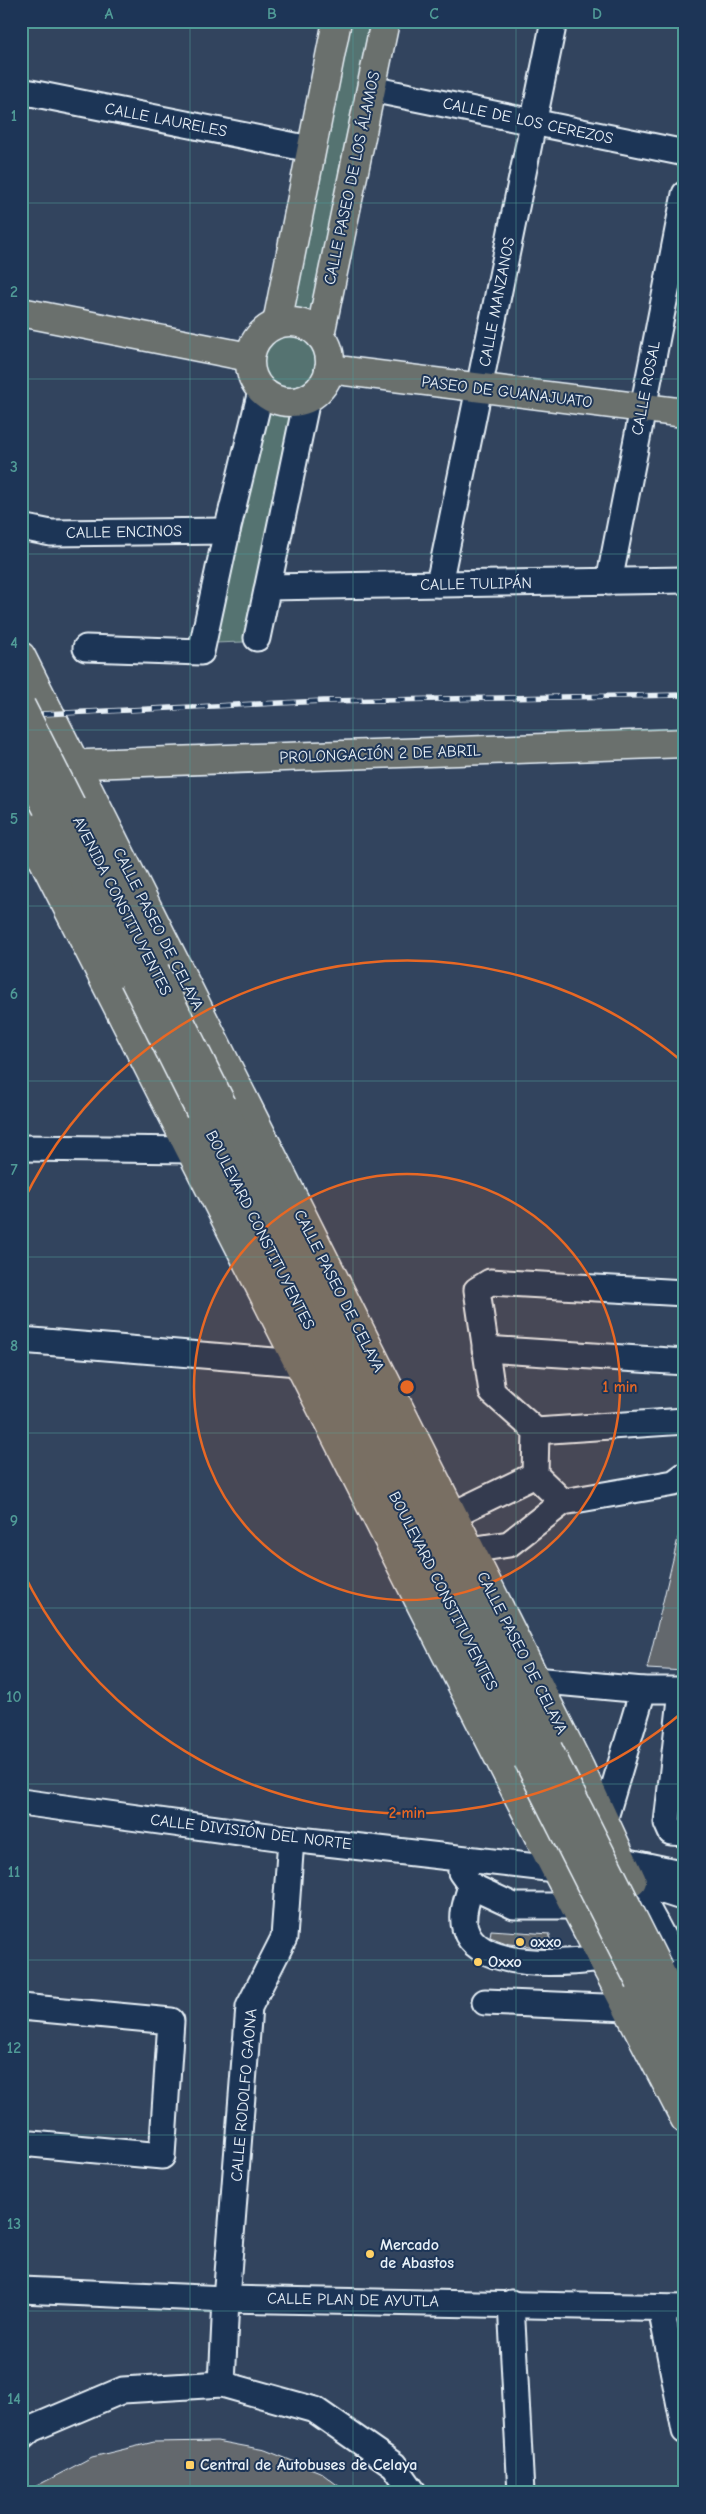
<svg xmlns="http://www.w3.org/2000/svg" width="706" height="2514" font-family="'Comic Neue',sans-serif">
<style>
.green{fill:#547371;stroke:#9eb2b4}
.building{fill:#63676d;stroke:#e8f1f8}
.lines{fill:none;stroke-linecap:round;stroke-linejoin:round}
.minor-casing{stroke:#e8f1f8;stroke-width:29}
.major-casing{stroke:#e8f1f8;stroke-width:31}
.minor{stroke:#1d3557;stroke-width:25}
.major{stroke:#6b706d;stroke-width:28}
.rail-casing{stroke:#e8f1f8;stroke-width:5.5}
.rail{stroke:#1d3557;stroke-width:4;stroke-dasharray:11;stroke-linecap:butt}
.major-bridge-casing{stroke:#e8f1f8;stroke-width:31;stroke-linecap:butt}
.major-bridge{stroke:#6b706d;stroke-width:28}
.grid{fill:none;stroke:#509b97;stroke-width:1;stroke-opacity:0.55}
.ring{fill:none;stroke:#e86824;stroke-width:2.5}
.poi-dot{fill:#ffd166;stroke:#1d3557;stroke-width:2}
.labels{text-anchor:middle;dominant-baseline:central;stroke-width:4;stroke-linejoin:round;paint-order:stroke}
.street-label{font-size:16px;fill:#e8f1f8;stroke:#1d3557}
.poi-label{font-size:16px;font-weight:bold;fill:#e8f1f8;stroke:#1d3557;text-anchor:start}
.centre{fill:#e86824;stroke:#1d3557;stroke-width:2.5}
.ring-label{font-size:15px;text-anchor:middle;font-weight:bold;fill:#e86824;stroke:#1d3557;stroke-width:4;stroke-linejoin:round;paint-order:stroke}
.neatline{fill:none;stroke:#509b97;stroke-width:2}
.grid-label{font-size:16px;text-anchor:middle;font-weight:bold;fill:#509b97}
</style>
<rect width="100%" height="100%" fill="#32445e"/>
<filter id="ink" filterUnits="userSpaceOnUse"><feTurbulence type="fractalNoise" baseFrequency=".02" numOctaves="2"/><feDisplacementMap in="SourceGraphic" scale="10" xChannelSelector="R" yChannelSelector="G"/><feConvolveMatrix kernelMatrix="1 2 1 2 8 2 1 2 1" color-interpolation-filters="sRGB"/></filter>
<g filter="url(#ink)">
<!-- green -->
<g class="green">
<polygon points="344,21 373,21 313,323 300,315 286,316"/>
<polygon points="298,333 314,344 322,364 314,383 298,393 281,392 267,380 260,356 277,335"/>
<polygon points="267,412 292,417 243,642 214,643"/>
</g>
<!-- building -->
<g class="building">
<polygon points="679,1534 685,1535 685,1671 647,1669"/>
<polygon points="491,1930 550,1934 549,1948 509,1944 490,1937"/>
<polygon points="217,2441 265,2450 320,2472 348,2493 23,2493 92,2457 154,2442"/>
</g>
<g class="lines">
<!-- minor casing -->
<g class="minor-casing">
<g id="minor">
<polyline points="371,89 685,153"/>
<polyline points="21,91 310,149"/>
<polyline points="21,527 51,533 227,531"/>
<polyline points="609,582 685,194"/>
<polyline points="439,584 554,21"/>
<polyline points="268,587 685,580"/>
<polyline points="257,638 307,399"/>
<polyline points="86,648 201,652 227,531 261,391"/>
<polyline points="21,1148 192,1150"/>
<polyline points="21,1340 298,1363"/>
<polyline points="485,1349 685,1362"/>
<polyline points="536,1431 685,1421"/>
<polyline points="563,1502 535,1475 536,1431 492,1392 477,1290 490,1282 685,1293"/>
<polyline points="452,1515 535,1475"/>
<polyline points="470,1550 509,1544 563,1502 674,1483 685,1475"/>
<polyline points="535,1680 643,1690"/>
<polyline points="685,1690 682,1690 667,1823 671,1832 685,1833"/>
<polyline points="21,1802 291,1839 572,1871"/>
<polyline points="604,1821 643,1690 682,1690"/>
<polyline points="605,1857 685,1874"/>
<polyline points="461,1872 471,1886 514,1906 575,1906"/>
<polyline points="611,1877 632,1881 685,1898"/>
<path d="M471 1886C467 1899 461 1915 465 1928 478 1972 568 1963 603 1959 608 1924 622 1919 655 1923"/>
<polyline points="647,1908 685,1979"/>
<polyline points="485,2002 628,2008"/>
<polyline points="21,2007 171,2021 162,2156 21,2143"/>
<polyline points="21,2290 226,2299 685,2308"/>
<polyline points="511,2303 521,2493"/>
<polyline points="661,2308 685,2431"/>
<polyline points="222,2384 226,2299 249,2007 284,1938 291,1839"/>
<polyline points="21,2438 31,2429 123,2390 222,2384 315,2410 394,2465 414,2493"/>
</g>
</g>
<!-- major casing -->
<g class="major-casing">
<g id="major">
<polyline points="21,312 249,357"/>
<circle cx="290" cy="362" r="40"/>
<polyline points="277,323 337,21"/>
<polyline points="320,335 385,21"/>
<polyline points="329,369 685,413"/>
<polyline points="21,656 580,1768 632,1881"/>
<polyline points="59,765 685,743"/>
<polyline points="71,805 155,971"/>
<polyline points="47,808 134,979"/>
<polyline points="21,816 543,1845 685,2119"/>
<polyline points="222,1105 548,1749"/>
<polyline points="200,1111 528,1760"/>
<polyline points="659,1970 685,2021"/>
<polyline points="640,1982 685,2071"/>
</g>
</g>
<!-- minor -->
<use href="#minor" class="minor"/>
<!-- major -->
<use href="#major" class="major"/>
<!-- rail casing -->
<g class="rail-casing">
<polyline id="rail" points="21,715 324,701 685,695"/>
</g>
<!-- rail -->
<use href="#rail" class="rail"/>
<!-- major-bridge casing -->
<g class="major-bridge-casing">
<g id="major-bridge">
<polyline points="21,706 71,805"/>
<polyline points="21,757 47,808"/>
<polyline points="155,971 222,1105"/>
<polyline points="134,979 200,1111"/>
<polyline points="548,1749 659,1970"/>
<polyline points="528,1760 640,1982"/>
</g>
</g>
<!-- major-bridge -->
<use href="#major-bridge" class="major-bridge"/>
</g>
</g>
<!-- grid -->
<path class="grid" d="M190 21V2493M353 21V2493M516 21V2493M21 203H685M21 379H685M21 554H685M21 730H685M21 906H685M21 1081H685M21 1257H685M21 1433H685M21 1608H685M21 1784H685M21 1960H685M21 2135H685M21 2311H685"/>
<!-- distance rings -->
<circle cx="407" cy="1387" r="213" fill="#e86824" fill-opacity=".12"/>
<g class="ring">
<circle cx="407" cy="1387" r="213"/>
<path d="M684 1711A426 426 0 0 1 22 1570M22 1204A426 426 0 0 1 684 1063"/>
</g>
<!-- markers -->
<g class="poi-dot">
<circle cx="520" cy="1942" r="5"/>
<circle cx="478" cy="1962" r="5"/>
<circle cx="370" cy="2254" r="5"/>
<rect x="185" y="2460" width="10" height="10" rx="2.5"/>
</g>
<g class="labels">
<!-- street labels -->
<g class="street-label">
<text transform="translate(166 120) rotate(11)">CALLE LAURELES</text>
<text transform="translate(528 121) rotate(12)">CALLE DE LOS CEREZOS</text>
<text transform="translate(352 178) rotate(-78)">CALLE PASEO DE LOS ÁLAMOS</text>
<text transform="translate(497 302) rotate(-79)">CALLE MANZANOS</text>
<text transform="translate(646 388) rotate(-79)">CALLE ROSAL</text>
<text transform="translate(507 392) rotate(7)">PASEO DE GUANAJUATO</text>
<text transform="translate(124 532) rotate(-1)">CALLE ENCINOS</text>
<text transform="translate(476 584) rotate(-1)">CALLE TULIPÁN</text>
<text transform="translate(380 754) rotate(-2)">PROLONGACIÓN 2 DE ABRIL</text>
<text transform="translate(122 906) rotate(63)">AVENIDA CONSTITUYENTES</text>
<text transform="translate(158 929) rotate(63)">CALLE PASEO DE CELAYA</text>
<text transform="translate(260 1230) rotate(63)">BOULEVARD CONSTITUYENTES</text>
<text transform="translate(339 1291) rotate(63)">CALLE PASEO DE CELAYA</text>
<text transform="translate(443 1591) rotate(63)">BOULEVARD CONSTITUYENTES</text>
<text transform="translate(522 1653) rotate(63)">CALLE PASEO DE CELAYA</text>
<text transform="translate(251 1832) rotate(7)">CALLE DIVISIÓN DEL NORTE</text>
<text transform="translate(244 2095) rotate(-85)">CALLE RODOLFO GAONA</text>
<text transform="translate(353 2300) rotate(1)">CALLE PLAN DE AYUTLA</text>
</g>
<!-- poi labels -->
<g class="poi-label">
<text x="530" y="1942">oxxo</text>
<text x="488" y="1962">Oxxo</text>
<text x="380" y="2245">Mercado<tspan x="380" dy="18">de Abastos</tspan></text>
<text x="200" y="2465">Central de Autobuses de Celaya</text>
</g>
</g>
<circle cx="407" cy="1387" r="8" class="centre"/>
<g class="ring-label">
<text x="620" y="1392">1 min</text>
<text x="407" y="1818">2 min</text>
</g>
<!-- margin -->
<rect width="706" height="2514" fill="none" stroke="#1d3557" stroke-width="55"/>
<rect x="28" y="28" width="650" height="2458" class="neatline"/>
<g class="grid-label">
<text x="109" y="19">A</text>
<text x="272" y="19">B</text>
<text x="434" y="19">C</text>
<text x="597" y="19">D</text>
<text x="14" y="121">1</text>
<text x="14" y="297">2</text>
<text x="14" y="472">3</text>
<text x="14" y="648">4</text>
<text x="14" y="824">5</text>
<text x="14" y="999">6</text>
<text x="14" y="1175">7</text>
<text x="14" y="1351">8</text>
<text x="14" y="1526">9</text>
<text x="14" y="1702">10</text>
<text x="14" y="1877">11</text>
<text x="14" y="2053">12</text>
<text x="14" y="2229">13</text>
<text x="14" y="2404">14</text>
</g>
</svg>
